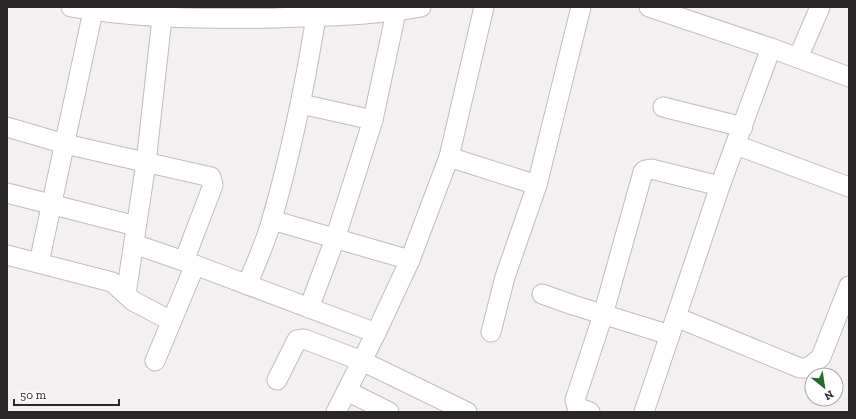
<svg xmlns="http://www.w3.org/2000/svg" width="856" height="419" font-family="'Zilla Slab',serif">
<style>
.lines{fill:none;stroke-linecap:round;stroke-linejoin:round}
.minor-casing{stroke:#c0bcbd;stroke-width:21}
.minor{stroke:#fff;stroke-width:19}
</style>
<rect width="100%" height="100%" fill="#f4f0f1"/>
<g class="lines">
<!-- minor casing -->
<g class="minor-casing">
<g id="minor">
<path d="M71 7C139 19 208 19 276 18 325 16 373 16 421 7"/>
<polyline points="649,7 771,48 849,77"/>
<polyline points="798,58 820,7"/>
<polyline points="301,104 373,120"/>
<polyline points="663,107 743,127"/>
<polyline points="7,127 65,144 211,177 213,185 184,261"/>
<polyline points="736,145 849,187"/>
<polyline points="449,157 537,185"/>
<polyline points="7,193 136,226"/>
<polyline points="272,220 410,260"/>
<polyline points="134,244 195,265 376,333"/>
<polyline points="7,255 112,282 133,301 171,321"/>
<polyline points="39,263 93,11"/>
<path d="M247 285C256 263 266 242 272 219 291 153 305 85 316 17"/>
<polyline points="126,294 146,163 162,18"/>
<polyline points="542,294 573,305 670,335"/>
<polyline points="309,308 335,239 373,120 396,12"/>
<polyline points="676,317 800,368 806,368 812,365 821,357 849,286"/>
<polyline points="491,332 505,277 537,185 581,7"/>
<polyline points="155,361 195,265"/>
<polyline points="277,380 297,340 304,339 362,361 467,412"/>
<polyline points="347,391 389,412"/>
<polyline points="336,412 376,333 410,260 449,157 484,7"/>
<polyline points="590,412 577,407 575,400 603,315 643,172 645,170 651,169 720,186"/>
<polyline points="644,412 720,186 771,48"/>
</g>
</g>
<!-- minor -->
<use href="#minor" class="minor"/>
</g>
<!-- border -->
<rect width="856" height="419" fill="none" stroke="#292728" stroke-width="16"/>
<!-- north arrow -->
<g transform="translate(824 387) rotate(150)"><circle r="19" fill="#fffefe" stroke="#a9a8a8"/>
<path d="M0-3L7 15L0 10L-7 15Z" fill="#256832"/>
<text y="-6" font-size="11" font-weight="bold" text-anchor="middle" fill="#292728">N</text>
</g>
<!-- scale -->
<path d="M14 399v6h105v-6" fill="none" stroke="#292728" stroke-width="2"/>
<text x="20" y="399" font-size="12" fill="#292728" stroke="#fffefe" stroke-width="3" paint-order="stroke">50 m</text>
</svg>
